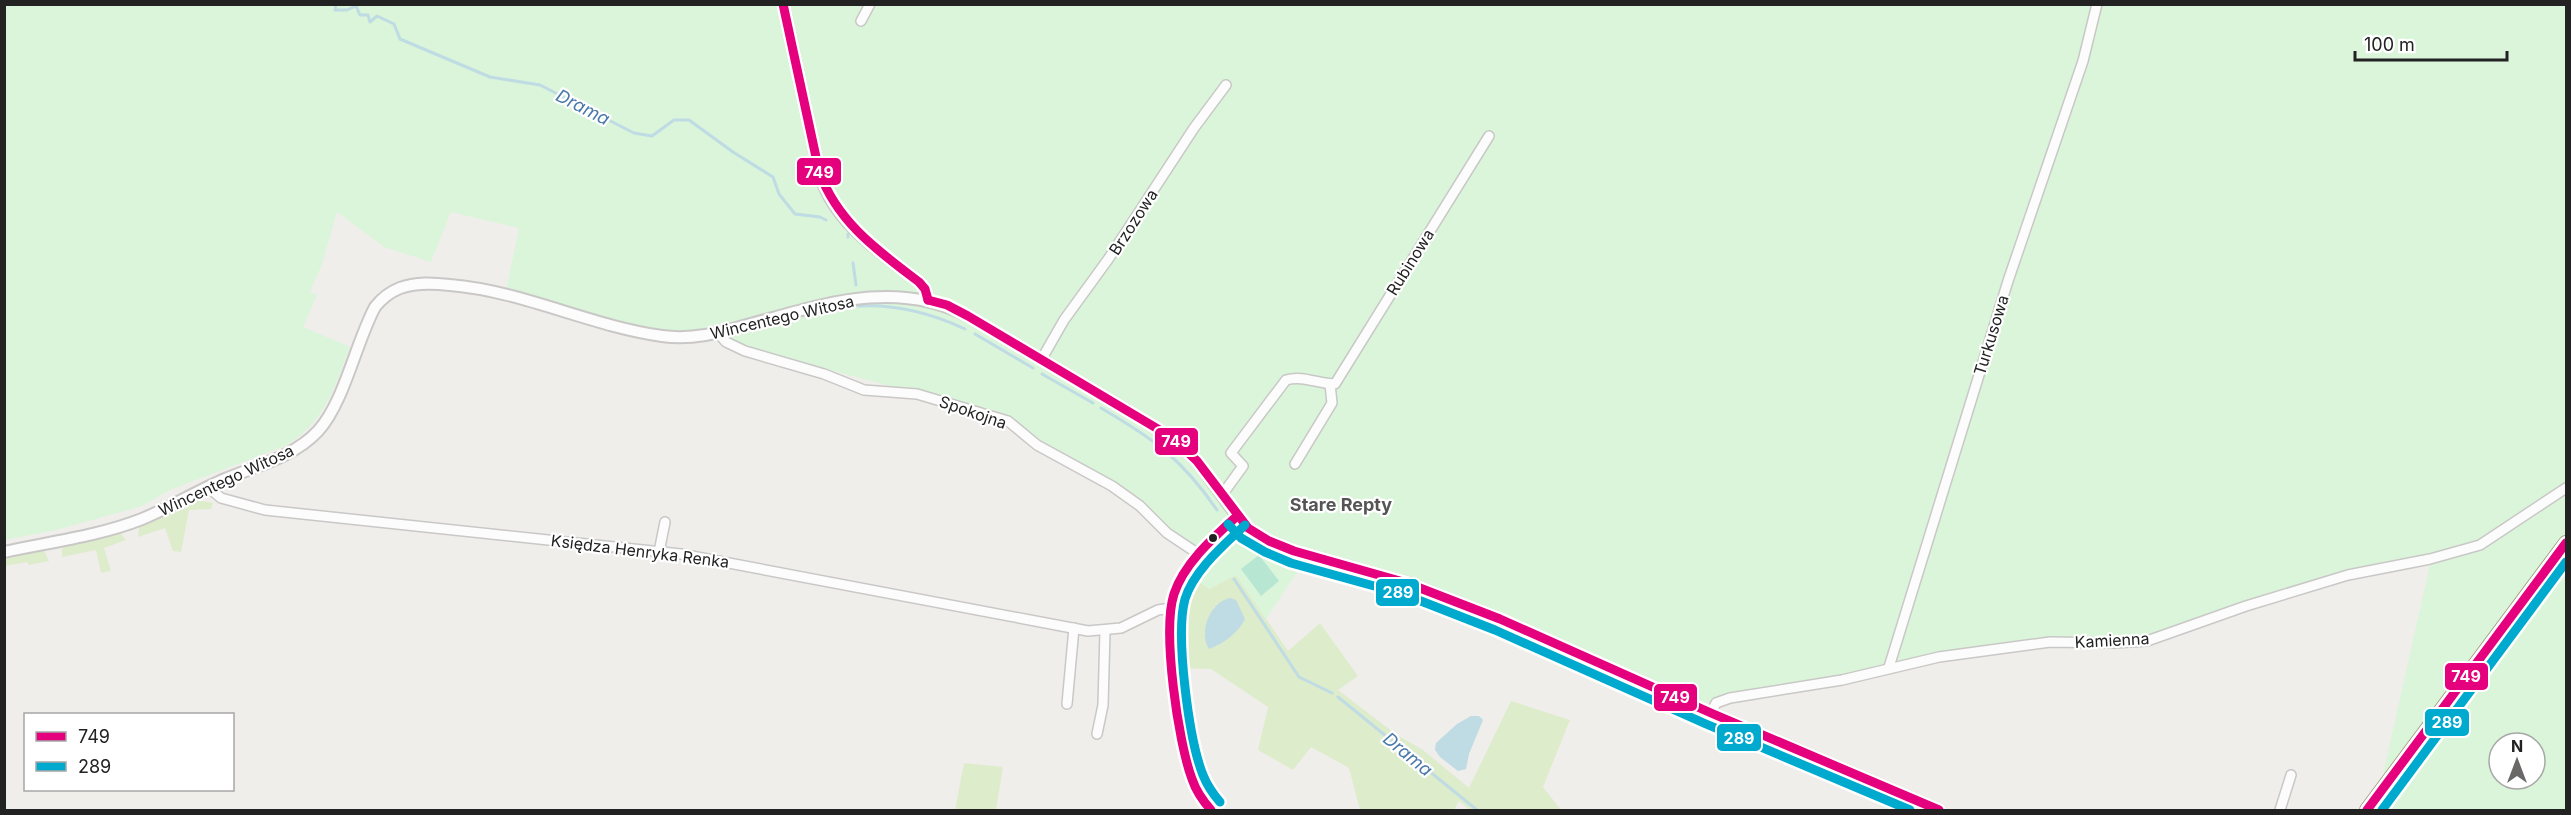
<svg xmlns="http://www.w3.org/2000/svg" width="2571" height="815" font-family="Inter,sans-serif">
<style>
.grass{fill:#ddeccb;fill-rule:evenodd}
.park{fill:#daf5da;fill-rule:evenodd}
.pitch{fill:#b7e6d2}
.water{fill:#bfdbe3}
.lines{fill:none;stroke-linecap:round;stroke-linejoin:round}
.stream{stroke:#bfdbe3;stroke-width:3}
.minor-casing{stroke:#c9c8c7;stroke-width:12}
.tertiary-casing{stroke:#c9c8c7;stroke-width:14}
.primary-casing{stroke:#a79c86;stroke-width:16}
.minor{stroke:#fdfcfc;stroke-width:9}
.tertiary{stroke:#fdfcfc;stroke-width:10}
.primary{stroke:#f3ede7;stroke-width:14}
.bus-1-casing{stroke:#fff;stroke-width:14}
.bus-2-casing{stroke:#fff;stroke-width:14}
.bus-1{stroke:#e5007d;stroke-width:9}
.bus-2{stroke:#00a9ce;stroke-width:9}
.bus-dot{fill:#222;stroke:#fff;stroke-width:2}
.labels{text-anchor:middle;dominant-baseline:central;stroke-width:4.5;stroke-linejoin:round;paint-order:stroke}
.street-label{font-size:16px;fill:#222;stroke:#fff}
.water-label{font-size:18px;font-style:italic;fill:#4a7aab;stroke:#fff}
.neighbourhood-label{font-size:18px;font-weight:bold;fill:#555;stroke:#fff}
.line-badge{stroke:#fff;stroke-width:2}
.badge-label{font-size:16px;text-anchor:middle;font-weight:bold;fill:#fff}
</style>
<rect width="100%" height="100%" fill="#f0eeeb"/>
<!-- grass -->
<g class="grass">
<polygon points="197,500 213,503 211,509 189,510 181,552 173,551 165,528 138,537 139,524 188,501"/>
<polygon points="118,531 126,540 104,548 111,571 101,573 96,550 62,557 62,549 68,544"/>
<polygon points="44,550 49,561 29,565 27,562 5,566 5,559"/>
<path d="M1236 575 1288 651 1320 623 1358 676 1338 690 1397 735 1423 750 1469 788 1511 701 1570 720 1543 787 1561 810H1470L1459 801 1454 810H1360L1349 768 1311 747 1293 770 1258 750 1268 707 1211 669 1179 668C1174 635 1175 606 1195 578L1209 589ZM1214 607 1240 610 1245 619 1204 634Z"/>
<polygon points="964,763 1003,767 996,810 955,810"/>
</g>
<!-- park -->
<path class="park" d="M4 5H2566V810H2375L2430 564 2311 588 2158 639 2043 645 1982 651 1861 676 1703 703 1593 656 1292 546 1268 549 1304 562 1266 619 1236 575 1209 589 1195 578 1211 556 1202 557 1098 478 1014 429 940 399 731 344 652 331 506 291 519 228 451 212 431 262 384 247 337 212 322 264 310 292 317 295 303 327 350 347C334 388 326 420 287 445L170 490 142 506 56 530 5 540ZM2499 743H2535V779H2499Z"/>
<!-- pitch -->
<polygon class="pitch" points="1259,555 1279,581 1261,596 1241,569"/>
<!-- water -->
<g class="water">
<path d="M1230 598 1236 600 1245 619C1238 633 1223 644 1209 649 1198 632 1210 602 1230 598Z"/>
<polygon points="1471,716 1479,716 1483,720 1469,754 1466,769 1458,771 1440,757 1435,750 1436,743 1457,724"/>
</g>
<g class="lines">
<!-- stream -->
<g class="stream">
<polyline points="336,4 335,10 347,10 356,6 360,15 368,15 370,22 377,16 394,24 400,39 490,77 540,85 634,133 652,136 674,120 689,120 733,152 773,177 779,194 795,214 820,217 826,220"/>
<polyline points="848,234 848,237"/>
<polyline points="853,263 856,285"/>
<path d="M858 306C897 304 931 313 965 329"/>
<polyline points="975,334 1033,368"/>
<polyline points="1042,374 1093,403"/>
<path d="M1101 408C1154 439 1182 459 1217 510"/>
<polyline points="1234,579 1299,677 1332,693"/>
<polyline points="1338,697 1477,810"/>
</g>
<!-- minor casing -->
<g class="minor-casing">
<g id="minor">
<polyline points="861,21 870,4"/>
<polyline points="718,333 726,342 745,351 824,374 864,390 917,394 1008,421 1037,445 1112,486 1140,506 1167,533 1200,555"/>
<polyline points="1045,361 1044,355 1064,320 1109,258 1194,128 1226,85"/>
<polyline points="1295,464 1332,403 1330,384"/>
<polyline points="208,487 221,498 265,510 681,554 1088,631 1121,628 1158,610 1171,608"/>
<path d="M1222 495 1243 466 1231 453 1286 380C1303 375 1318 384 1335 384L1489 136"/>
<polyline points="659,552 665,522"/>
<polyline points="1889,667 2008,281 2083,61 2097,4"/>
<polyline points="1067,704 1074,628"/>
<polyline points="1711,713 1716,703 1730,698 1842,680 1939,657 2050,642 2114,643 2147,641 2246,606 2348,575 2430,559 2480,545 2566,488"/>
<polyline points="1097,734 1103,705 1105,631"/>
<path d="M1211 810C1201 799 1193 786 1189 771 1180 738 1163 624 1174 594 1184 567 1215 536 1237 516"/>
<polyline points="2280,810 2291,775"/>
</g>
</g>
<!-- tertiary casing -->
<g class="tertiary-casing">
<g id="tertiary">
<path d="M783 4 819 171C832 221 880 252 919 282L925 289 928 300"/>
<path d="M4 552C50 542 99 536 142 519 171 507 197 491 225 479 256 466 294 457 318 431 344 403 356 342 375 307 382 298 390 292 400 288 416 282 433 283 450 285 523 291 590 326 662 336 692 340 719 333 747 325 822 305 894 278 968 316L1173 438 1197 461 1237 516 1248 528 1269 541 1294 551 1407 583 1500 619 1711 713 1939 810"/>
</g>
</g>
<!-- primary casing -->
<g class="primary-casing">
<polyline id="primary" points="2367,810 2566,543"/>
</g>
<!-- minor -->
<use href="#minor" class="minor"/>
<!-- tertiary -->
<use href="#tertiary" class="tertiary"/>
<!-- primary -->
<use href="#primary" class="primary"/>
<!-- bus-1 casing -->
<g class="bus-1-casing">
<g id="bus-1">
<path d="M783 4 819 171C837 222 878 251 919 282L925 289 928 300"/>
<polyline points="928,300 947,305 968,316 1173,438 1197,461 1248,528 1269,541 1294,551 1407,583 1500,619 1711,713 1939,810"/>
<path d="M1211 810C1203 801 1196 791 1192 779 1178 742 1162 631 1174 594 1184 563 1214 537 1237 516"/>
<polyline points="2367,810 2566,543"/>
</g>
</g>
<!-- bus-2 casing -->
<g class="bus-2-casing">
<g id="bus-2">
<polyline points="1228,524 1241,538 1265,552 1291,563 1403,594 1495,630 1706,724 1910,810"/>
<path d="M1220 802C1213 794 1207 785 1203 775 1189 740 1175 635 1185 599 1194 570 1224 545 1245 525"/>
<polyline points="2382,810 2566,562"/>
</g>
</g>
<!-- bus-1 -->
<use href="#bus-1" class="bus-1"/>
<!-- bus-2 -->
<use href="#bus-2" class="bus-2"/>
</g>
<!-- markers -->
<circle class="bus-dot" cx="1213" cy="538" r="5"/>
<g class="labels">
<!-- street labels -->
<g class="street-label">
<text transform="translate(1133 222) rotate(-57)">Brzozowa</text>
<text transform="translate(1410 262) rotate(-58)">Rubinowa</text>
<text transform="translate(782 317) rotate(-13)">Wincentego Witosa</text>
<text transform="translate(1991 335) rotate(-73)">Turkusowa</text>
<text transform="translate(973 412) rotate(19)">Spokojna</text>
<text transform="translate(226 480) rotate(-25)">Wincentego Witosa</text>
<text transform="translate(640 551) rotate(7)">Księdza Henryka Renka</text>
<text transform="translate(2112 640) rotate(-3)">Kamienna</text>
</g>
<!-- water labels -->
<g class="water-label">
<text transform="translate(583 107) rotate(27)">Drama</text>
<text transform="translate(1408 754) rotate(39)">Drama</text>
</g>
<!-- neighbourhood labels -->
<g class="neighbourhood-label">
<text x="1341" y="504">Stare Repty</text>
</g>
</g>
<g class="line-badge">
<rect x="796" y="157" width="46" height="29" rx="6" fill="#e5007d"/>
<rect x="1154" y="427" width="45" height="29" rx="6" fill="#e5007d"/>
<rect x="1375" y="578" width="45" height="29" rx="6" fill="#00a9ce"/>
<rect x="2444" y="662" width="45" height="29" rx="6" fill="#e5007d"/>
<rect x="1653" y="683" width="45" height="29" rx="6" fill="#e5007d"/>
<rect x="2424" y="708" width="46" height="29" rx="6" fill="#00a9ce"/>
<rect x="1716" y="723" width="46" height="29" rx="6" fill="#00a9ce"/>
</g>
<g class="badge-label">
<text x="819" y="178">749</text>
<text x="1176" y="447">749</text>
<text x="1398" y="598">289</text>
<text x="2466" y="682">749</text>
<text x="1675" y="703">749</text>
<text x="2447" y="728">289</text>
<text x="1739" y="744">289</text>
</g>
<!-- border -->
<rect width="2571" height="815" fill="none" stroke="#222222" stroke-width="12"/>
<!-- legend -->
<rect x="24" y="713" width="210" height="78" fill="#ffffff" stroke="#a7a7a7" stroke-width="1.5"/>
<rect x="36" y="732" width="30" height="9" fill="#e5007d" stroke="#a7a7a7" stroke-width="1.5"/>
<text x="78" y="743" font-size="18" fill="#222222">749</text>
<rect x="36" y="762" width="30" height="9" fill="#00a9ce" stroke="#a7a7a7" stroke-width="1.5"/>
<text x="78" y="773" font-size="18" fill="#222222">289</text>
<!-- north arrow -->
<g transform="translate(2517 761)"><circle r="28" fill="#ffffff" stroke="#a7a7a7" stroke-width="1.5"/>
<path d="M0-4.5L10 22L0 15L-10 22Z" fill="#6a6968"/>
<text y="-9" font-size="16" font-weight="bold" text-anchor="middle" fill="#222222">N</text>
</g>
<!-- scale -->
<path d="M2355 51v9h152v-9" fill="none" stroke="#222222" stroke-width="3"/>
<text x="2364" y="51" font-size="18" fill="#222222" stroke="#ffffff" stroke-width="4.5" paint-order="stroke">100 m</text>
</svg>
